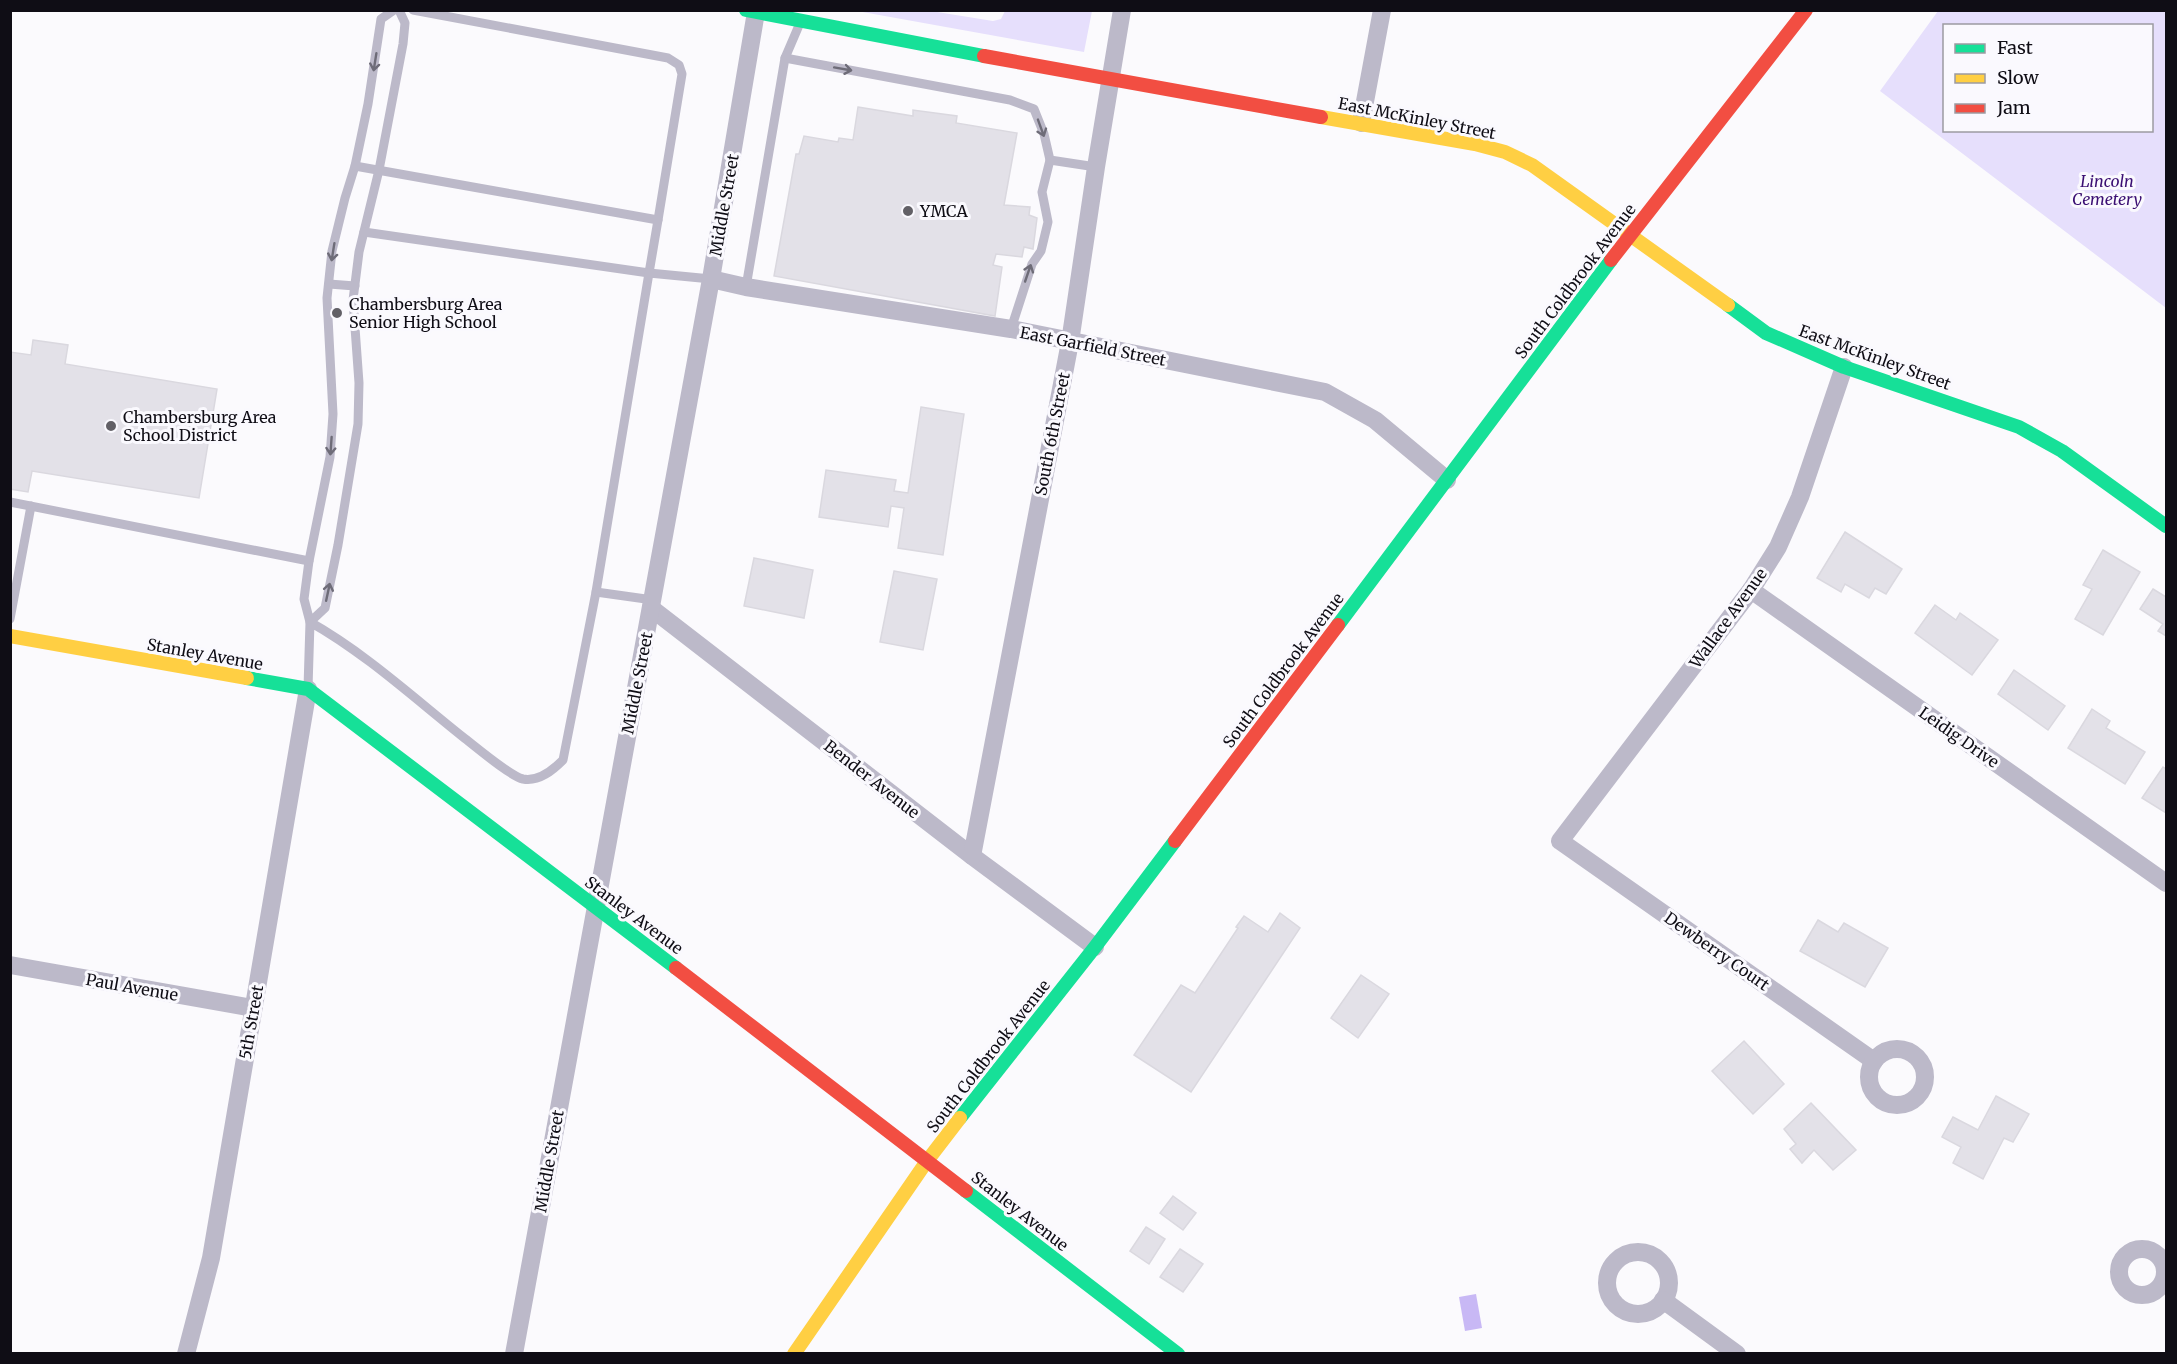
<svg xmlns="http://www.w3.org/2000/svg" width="2177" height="1364" font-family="Merriweather,serif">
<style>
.green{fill:#e6dffc;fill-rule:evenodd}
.water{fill:#c8b8f5}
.building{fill:#e3e1e8;stroke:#dad8df;stroke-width:1.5}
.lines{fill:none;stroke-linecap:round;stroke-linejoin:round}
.lane{stroke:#bcb9c9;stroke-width:9}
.street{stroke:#bcb9c9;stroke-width:18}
.fast{stroke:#16e098;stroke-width:14}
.slow{stroke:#ffcf43;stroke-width:14}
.jam{stroke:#f24e42;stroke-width:14}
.oneway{stroke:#6e6c78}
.poi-dot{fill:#626066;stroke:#faf9fe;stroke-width:2}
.labels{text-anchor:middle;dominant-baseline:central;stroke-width:6;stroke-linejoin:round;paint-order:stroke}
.street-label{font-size:16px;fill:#0f0d15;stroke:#faf9fe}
.park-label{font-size:16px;font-style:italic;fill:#3a0e72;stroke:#faf9fe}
.poi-label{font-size:16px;fill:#0f0d15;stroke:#faf9fe;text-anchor:start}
</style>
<rect width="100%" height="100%" fill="#fbfafd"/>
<!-- green -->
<g class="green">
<polygon points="857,11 931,11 993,21 1001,19 1005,11 1092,11 1084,52"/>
<path d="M1938 11H2166V308L1880 91ZM1944 26H2152V130H1944Z"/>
</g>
<!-- water -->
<polygon class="water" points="1476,1294 1482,1328 1465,1331 1459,1297"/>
<!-- building -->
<g class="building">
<polygon points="858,107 913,116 913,110 957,116 956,123 1017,133 1004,205 1030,207 1029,215 1037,218 1033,249 1024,247 1022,257 996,254 993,265 1002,267 995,316 774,276 796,154 799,154 804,136 838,142 839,138 853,140"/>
<polygon points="33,340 68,345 65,364 217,389 199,498 32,471 28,492 10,489 10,352 31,355"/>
<polygon points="921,407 964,414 943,555 898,548 904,508 891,506 888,527 819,517 826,470 896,480 894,491 908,493"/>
<polygon points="1845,532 1902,569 1886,594 1875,588 1869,598 1845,584 1841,592 1817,578"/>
<polygon points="2103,550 2140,572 2103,635 2075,619 2092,589 2083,585"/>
<polygon points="754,558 813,570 804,618 744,606"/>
<polygon points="894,571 937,579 923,650 880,642"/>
<polygon points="2153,589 2166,597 2166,636 2158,631 2163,624 2140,609"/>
<polygon points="1935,605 1956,620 1960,613 1998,640 1972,675 1915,633"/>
<polygon points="2014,670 2065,706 2048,730 1998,694"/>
<polygon points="2092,709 2110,721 2106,728 2145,752 2125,784 2068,748"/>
<polygon points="2163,767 2166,769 2166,813 2142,798"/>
<polygon points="1280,913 1300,928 1191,1092 1134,1055 1181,985 1195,993 1238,928 1236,927 1244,916 1268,932"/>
<polygon points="1818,920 1838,932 1844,923 1888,948 1865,987 1800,951"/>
<polygon points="1361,975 1389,994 1358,1038 1331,1018"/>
<polygon points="1744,1041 1784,1084 1753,1114 1712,1071"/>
<polygon points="1996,1096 2029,1114 2013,1142 2004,1138 1983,1179 1953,1163 1961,1147 1942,1137 1953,1117 1978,1130"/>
<polygon points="1811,1103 1856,1150 1833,1170 1814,1150 1802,1163 1790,1149 1796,1144 1784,1129"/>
<polygon points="1173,1196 1196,1213 1183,1230 1160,1213"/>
<polygon points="1146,1227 1165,1239 1149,1264 1130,1251"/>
<polygon points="1180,1249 1203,1264 1183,1292 1160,1277"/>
</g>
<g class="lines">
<!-- lane -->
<g class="lane">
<polyline points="394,10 381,19 368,104 355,166 345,198 332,251 327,298 333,414 330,457 309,561 304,599 310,622 325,608 338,545 358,424 359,383 353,300 359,252 379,170 403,44 405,23 399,10"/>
<polyline points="413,10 668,58 679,65 682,74 658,220"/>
<polyline points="785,58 1010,100 1034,109 1044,134 1050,160 1096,167"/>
<polyline points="355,166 658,220 649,273 364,232"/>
<polyline points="329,284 355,286"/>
<polyline points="746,287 785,58 800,23"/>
<polyline points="1011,329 1032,264 1041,251 1048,222 1042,192 1050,160"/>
<polyline points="10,502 309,561"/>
<polyline points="596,592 653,600"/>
<polyline points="10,619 31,506"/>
<path d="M308 688 310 622C365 653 414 698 463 737 476 747 510 776 523 779 539 782 553 770 563 760L596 592 649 273 711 279"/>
</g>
<!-- street -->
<g class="street">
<polyline points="1361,123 1382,10"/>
<polyline points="711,279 746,287 1011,329 1325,392 1375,420 1447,480"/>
<polyline points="1844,367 1800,497 1778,547 1751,590 1560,841 1874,1061"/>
<polyline points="1751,590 2166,883"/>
<polyline points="651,608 972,856 1095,947"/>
<polyline points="972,856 1070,342 1096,167 1122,10"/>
<polyline points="10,965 253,1008"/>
<circle cx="1897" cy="1077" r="28"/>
<circle cx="2142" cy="1272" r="23"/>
<circle cx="1638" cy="1283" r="31"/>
<polyline points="1663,1300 1737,1354"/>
<polyline points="186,1354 211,1258 308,689"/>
<polyline points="514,1354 711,279 756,12"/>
</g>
<!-- fast -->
<g class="fast">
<polyline points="746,10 984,56"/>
<polyline points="1728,305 1766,333 1844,367 2019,427 2062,451 2166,526"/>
<polyline points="1338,625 1611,260"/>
<polyline points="247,678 308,689 676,968"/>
<polyline points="960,1118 1095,947 1175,841"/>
<polyline points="966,1191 1178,1354"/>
</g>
<!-- slow -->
<g class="slow">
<polyline points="1321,117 1475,144 1505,152 1532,165 1728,305"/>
<polyline points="10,636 247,678"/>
<polyline points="794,1354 927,1161 960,1118"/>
</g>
<!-- jam -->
<g class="jam">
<polyline points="984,56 1321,117"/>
<polyline points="1611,260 1806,10"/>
<polyline points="1175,841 1338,625"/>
<polyline points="676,968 966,1191"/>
</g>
</g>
<!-- one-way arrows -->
<defs><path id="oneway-shaft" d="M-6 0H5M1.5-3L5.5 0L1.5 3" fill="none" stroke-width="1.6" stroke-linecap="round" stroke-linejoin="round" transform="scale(1.5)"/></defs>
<g class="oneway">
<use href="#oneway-shaft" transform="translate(375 62) rotate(99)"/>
<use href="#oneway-shaft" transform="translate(843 69) rotate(10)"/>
<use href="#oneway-shaft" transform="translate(1041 128) rotate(70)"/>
<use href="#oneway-shaft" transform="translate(333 252) rotate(99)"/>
<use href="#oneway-shaft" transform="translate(1028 273) rotate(-71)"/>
<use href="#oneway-shaft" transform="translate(331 446) rotate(94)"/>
<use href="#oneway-shaft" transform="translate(328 592) rotate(-78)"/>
</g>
<!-- markers -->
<g class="poi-dot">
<circle cx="908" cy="211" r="6"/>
<circle cx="337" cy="313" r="6"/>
<circle cx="111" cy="426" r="6"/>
</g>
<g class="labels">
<!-- street labels -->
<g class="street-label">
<text transform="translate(1417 118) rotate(11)">East McKinley Street</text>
<text transform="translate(724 205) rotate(-80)">Middle Street</text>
<text transform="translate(1575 281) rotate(-53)">South Coldbrook Avenue</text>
<text transform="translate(1093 346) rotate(11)">East Garfield Street</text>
<text transform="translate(1875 357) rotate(20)">East McKinley Street</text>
<text transform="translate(1052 434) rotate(-79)">South 6th Street</text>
<text transform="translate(1728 618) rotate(-54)">Wallace Avenue</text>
<text transform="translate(205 654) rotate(10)">Stanley Avenue</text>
<text transform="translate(1283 670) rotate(-53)">South Coldbrook Avenue</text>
<text transform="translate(637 683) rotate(-79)">Middle Street</text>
<text transform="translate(1959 737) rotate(35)">Leidig Drive</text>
<text transform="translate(872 779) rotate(38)">Bender Avenue</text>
<text transform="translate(634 915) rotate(37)">Stanley Avenue</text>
<text transform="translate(1717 951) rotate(35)">Dewberry Court</text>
<text transform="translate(132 987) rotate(10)">Paul Avenue</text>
<text transform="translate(251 1022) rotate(-80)">5th Street</text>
<text transform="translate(988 1056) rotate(-52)">South Coldbrook Avenue</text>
<text transform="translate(549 1161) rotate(-80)">Middle Street</text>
<text transform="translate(1020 1211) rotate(38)">Stanley Avenue</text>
</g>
<!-- park labels -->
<g class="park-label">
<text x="2107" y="181">Lincoln<tspan x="2107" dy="18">Cemetery</tspan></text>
</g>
<!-- poi labels -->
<g class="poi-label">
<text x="920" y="211">YMCA</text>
<text x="349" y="304">Chambersburg Area<tspan x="349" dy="18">Senior High School</tspan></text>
<text x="123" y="417">Chambersburg Area<tspan x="123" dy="18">School District</tspan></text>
</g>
</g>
<!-- border -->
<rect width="2177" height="1364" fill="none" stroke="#0f0d15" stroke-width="24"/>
<!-- legend -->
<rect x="1943" y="24" width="210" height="108" fill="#faf9fe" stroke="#9c9ba1" stroke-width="1.5"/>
<rect x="1955" y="44" width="30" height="9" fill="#16e098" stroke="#9c9ba1" stroke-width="1.5"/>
<text x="1997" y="54" font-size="18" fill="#0f0d15">Fast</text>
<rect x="1955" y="74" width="30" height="9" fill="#ffcf43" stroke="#9c9ba1" stroke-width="1.5"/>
<text x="1997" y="84" font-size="18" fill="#0f0d15">Slow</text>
<rect x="1955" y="104" width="30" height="9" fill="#f24e42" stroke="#9c9ba1" stroke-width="1.5"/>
<text x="1997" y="114" font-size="18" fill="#0f0d15">Jam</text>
</svg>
